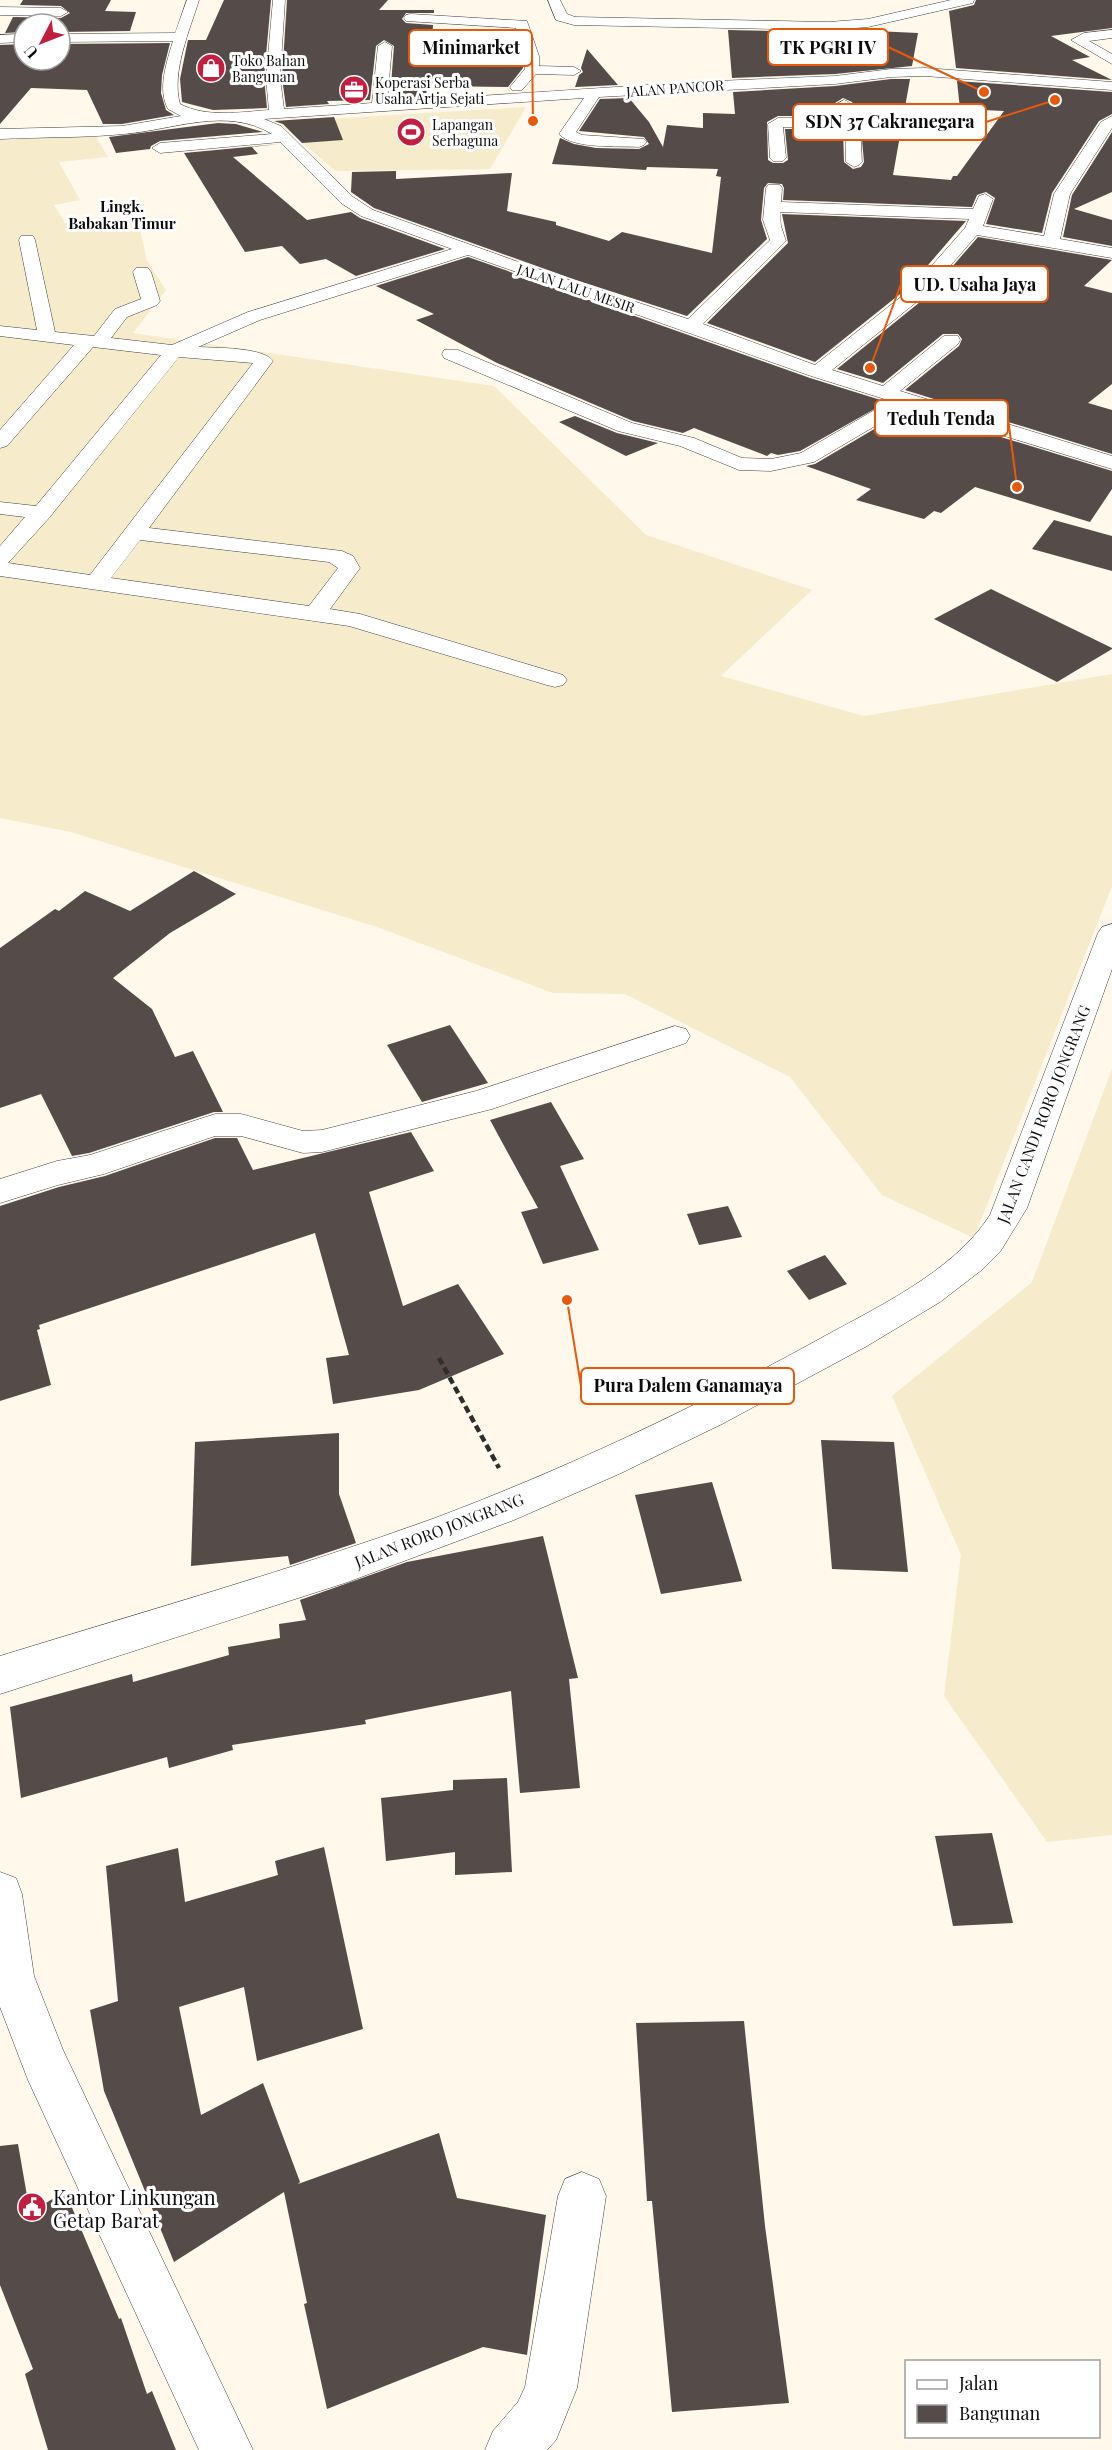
<svg xmlns="http://www.w3.org/2000/svg" width="1112" height="2450" font-family="'Playfair Display',serif">
<style>
.farmland{fill:#f6ebca}
.building{fill:#554b48;fill-rule:evenodd}
.lines{fill:none;stroke-linecap:round;stroke-linejoin:round}
.minor-casing{stroke:#3f3f3f;stroke-width:1}
.path{stroke:#2e2e2e;stroke-width:4.5;stroke-dasharray:7 4;stroke-linecap:butt}
.minor{fill:#fff;fill-rule:evenodd}
.labels{text-anchor:middle;dominant-baseline:central;stroke-width:6;stroke-linejoin:round;paint-order:stroke}
.far-poi-label{font-size:14px;fill:#0c0c0c;stroke:#fff;text-anchor:start}
.far-street-label{font-size:14px;fill:#0c0c0c;stroke:#fff}
.far-neighbourhood-label{font-size:15px;font-weight:bold;fill:#0c0c0c;stroke:#fff}
.street-label{font-size:16px;fill:#0c0c0c;stroke:#fff}
.near-poi-label{font-size:20px;fill:#0c0c0c;stroke:#fff;text-anchor:start}
.leader{fill:none;stroke:#e8590c;stroke-width:2}
.callout-dot{fill:#e8590c;stroke:#fff;stroke-width:2}
.callout{fill:#fff;stroke:#e8590c;stroke-width:2}
.callout-label{font-size:18px;text-anchor:middle;font-weight:bold;fill:#0c0c0c}
</style>
<rect width="100%" height="100%" fill="#fff8eb"/>
<!-- farmland -->
<g class="farmland">
<polygon points="526,107 490,169 336,171 278,122"/>
<polygon points="0,135 95,135 108,157 59,162 80,200 54,205 65,223 138,220 147,261 166,290 133,333 494,386 646,535 812,590 721,676 864,716 1112,674 1112,886 974,1238 882,1195 790,1077 625,994 553,993 377,927 71,832 0,818"/>
<polygon points="1112,1069 1112,1835 1047,1842 944,1696 961,1555 892,1396 1032,1282"/>
</g>
<!-- building -->
<g class="building">
<polygon points="23,0 111,0 105,11 136,12 130,31 60,32 60,24 24,24 24,32 5,33 13,17 61,18 70,13 61,6 20,5"/>
<polygon points="224,0 271,0 264,78 267,108 213,110 182,102 180,79 188,40 206,40"/>
<polygon points="287,0 388,0 379,10 434,10 434,13 406,13 402,19 406,23 433,25 432,40 517,38 523,56 523,68 508,87 427,86 426,97 390,98 394,46 384,40 376,46 370,100 327,101 329,104 286,107 282,78"/>
<polygon points="976,0 1112,0 1112,28 1051,36 1090,57 1072,60 1112,80 956,68 949,11 974,5"/>
<polygon points="728,30 829,32 853,30 918,33 912,66 835,74 732,78"/>
<polygon points="170,43 162,75 161,93 166,110 174,115 122,124 103,124 87,90 31,88 0,124 0,45 24,44 24,60 60,60 60,44"/>
<polygon points="587,49 618,85 575,87 579,75 583,72 581,68"/>
<path d="M891 79H910L893 175 951 180 953 176H957L1004 111 960 109 957 81 1112 92V114L1099 121 1052 193 1042 233 986 224 995 198 986 192 977 195 972 207 783 200 784 188 782 184 768 183 764 188 761 220 767 239 687 316 573 279 374 208 351 192 352 172 396 171V179L512 173 507 211 556 222V225L609 241 622 232 712 253 721 177 716 176 718 169 647 167 646 170 552 164 560 138 574 144 596 148 639 149 649 144 644 137 579 131 600 99 629 98 649 122 663 147 667 125 703 128V113L735 114 733 92 835 86ZM843 98 852 102 860 117 864 162 861 167 853 169 844 162 843 129H785L788 160 783 163H773L768 160 767 122 778 116H840L835 103Z"/>
<polygon points="334,117 343,140 302,143 283,124 274,121"/>
<polygon points="218,123 236,124 263,132 160,141 151,146 150,149 116,153 109,137"/>
<polygon points="1112,132 1112,192 1074,209 1112,220 1112,246 1063,237 1072,195"/>
<polygon points="279,144 252,147 258,154 233,157 307,220 351,212 360,218 445,249 356,276 326,259 300,264 282,246 245,252 184,153"/>
<polygon points="782,214 966,221 910,286 815,362 707,323 788,243"/>
<polygon points="978,237 1112,260 1084,286 1112,293 1112,384 1088,403 1112,410 1112,454 905,390 959,346 962,339 958,334 943,334 883,383 837,369 925,298"/>
<polygon points="468,257 810,378 887,402 800,451 778,455 771,453 767,456 694,428 683,433 633,421 497,363 416,320 434,314 376,286"/>
<polygon points="913,410 1112,471 1112,489 1090,522 975,487 941,513 934,511 924,519 856,500 871,489 806,466 815,464 893,418"/>
<polygon points="575,416 617,433 658,443 626,456 559,422"/>
<polygon points="1054,520 1112,536 1112,571 1032,549"/>
<polygon points="991,589 1112,648 1112,649 1057,682 934,619"/>
<polygon points="194,871 236,894 170,933 113,978 152,1009 175,1057 193,1051 223,1112 214,1112 89,1153 72,1156 41,1094 0,1108 0,948 55,909 59,911 85,891 130,911"/>
<polygon points="450,1025 488,1083 422,1102 387,1045"/>
<polygon points="551,1102 584,1159 560,1166 599,1250 543,1264 521,1212 538,1208 490,1120"/>
<polygon points="411,1132 434,1171 369,1192 403,1306 458,1284 504,1354 419,1390 333,1404 326,1358 349,1355 315,1233 39,1325 40,1329 37,1330 51,1385 0,1401 0,1206 59,1187 105,1176 215,1138 237,1138 253,1170"/>
<polygon points="728,1206 742,1237 699,1245 687,1214"/>
<polygon points="825,1255 847,1284 809,1300 787,1271"/>
<polygon points="339,1433 339,1494 356,1543 290,1565 288,1556 191,1566 195,1442"/>
<polygon points="821,1440 894,1442 908,1572 832,1569"/>
<polygon points="712,1482 742,1581 661,1594 635,1495"/>
<polygon points="543,1536 578,1678 569,1679 580,1788 520,1793 511,1691 365,1720 366,1724 232,1745 233,1750 169,1768 167,1757 21,1798 10,1707 132,1674 133,1682 229,1655 228,1647 280,1638 279,1624 306,1620 300,1600 407,1562"/>
<polygon points="507,1778 512,1872 455,1875 455,1852 386,1861 381,1798 453,1790 453,1780"/>
<polygon points="992,1833 1013,1923 953,1926 935,1836"/>
<polygon points="324,1847 363,2029 257,2061 244,1987 179,2007 201,2115 263,2083 300,2182 298,2184 439,2133 457,2198 546,2215 527,2355 483,2347 327,2409 304,2304 307,2303 284,2192 174,2262 104,2091 90,2010 118,2001 106,1866 178,1848 185,1902 278,1875 275,1861"/>
<polygon points="744,2021 765,2226 789,2403 672,2412 652,2201 647,2201 636,2023"/>
<polygon points="18,2144 30,2213 65,2191 119,2319 121,2318 147,2394 152,2391 176,2450 48,2450 25,2374 33,2369 0,2285 0,2146"/>
</g>
<g class="lines">
<!-- minor casing -->
<g class="minor-casing">
<g id="minor">
<path d="M187 0H199C190 30 171 72 180 104 207 118 240 112 269 110L266 78 273 0H285L280 78 284 109 372 103 378 46 385 42 392 46 387 102 693 82 835 76 891 69 925 68 1112 82V90L925 76 891 77 835 84 599 97 576 132 582 135 644 139 647 142 644 145 639 147C619 146 572 149 559 134L584 98 264 119 281 126 353 197 373 210 572 281 688 319 770 240 763 220 766 188 768 185H780L782 188 781 202 973 209 979 196 985 194 993 199 983 226 1044 236 1054 194 1101 122 1112 116V128L1070 194 1060 239 1112 248V258L977 235 924 296 832 370 883 386 944 336H958L960 340 958 344 900 391 1112 456V469L913 408 892 416 814 462 771 471 739 470 680 446 618 431 444 358 442 354 444 350H458L632 423 694 438 742 458 771 459 801 453 878 408 894 402 811 376 468 255 260 320 198 347C216 348 263 347 273 361L149 528 342 551 353 556 360 568 330 609 360 614 563 675 567 680 563 685 555 687 547 685 349 626 0 576V546L25 517 0 514V502L36 506 161 355 93 347 7 446 0 448V430L74 345 0 336V326L37 330 19 240 21 236H33L35 240 55 332 94 336 115 309 141 299 133 272 136 268H148L151 272 160 301 157 305 127 317 111 338 172 345 248 312 452 249 361 216 341 203 280 142 160 153 152 148 160 143 272 134C226 106 173 130 124 134 83 138 41 137 0 139V129L122 126 181 116 168 109C157 89 167 61 173 41L60 42V34L175 33ZM780 212 969 219 965 228 912 288 815 365 703 324 786 241 781 226ZM179 357 253 363 90 575 8 563 49 518ZM140 540 329 562 338 568 309 606 111 578Z"/>
<polygon points="548,0 560,0 567,14 575,17 829,22 868,19 951,0 974,0 973,3 868,27 829,30 574,25 556,20"/>
<polygon points="0,7 61,8 68,12 61,16 0,15"/>
<polygon points="411,14 527,21 539,56 539,66 574,67 581,71 574,75 536,74 522,90 512,90 510,87 525,69 525,56 516,28 406,21 404,18 406,15"/>
<polygon points="1112,30 1112,38 1089,41 1112,54 1112,64 1071,40 1084,33"/>
<polygon points="24,34 24,42 0,43 0,35"/>
<path d="M844 100C862 104 861 147 862 162L859 165 854 167 846 162 845 127H783L786 158 783 161H773L770 158 768 124 778 118H843L837 104Z"/>
<path d="M1112 924V969L1027 1208 1000 1252 983 1269 940 1302 867 1346 722 1424 619 1474 514 1520 345 1583 0 1694V1656C145 1611 292 1570 435 1518 565 1469 692 1409 814 1342 873 1309 953 1273 990 1215L1098 933 1102 927Z"/>
<polygon points="675,1026 686,1029 690,1036 686,1043 492,1109 322,1152 303,1153 241,1136 215,1136 104,1174 58,1185 0,1203 0,1179 57,1161 90,1155 215,1114 241,1114 303,1131 322,1130 476,1091"/>
<polygon points="0,1872 16,1878 22,1894 34,1976 63,2050 253,2450 199,2450 28,2080 0,2007"/>
<polygon points="582,2172 599,2179 606,2196 577,2388 556,2440 547,2450 485,2450 493,2431 518,2402 525,2387 558,2196 565,2179"/>
</g>
</g>
<!-- path -->
<polyline class="path" points="439,1358 499,1468"/>
<!-- minor -->
<use href="#minor" class="minor"/>
</g>
<!-- icons -->
<defs>
<g id="shop-disc" transform="scale(1.5)"><circle r="9.5" fill="#c21f40" stroke="#fff"/><path d="M-5-2.5h2.3a2.7 3.5 0 0 1 5.4 0H5L5.5 6h-11ZM-1.5-2.5h3a1.5 2.3 0 0 0-3 0Z" fill="#fff"/></g>
<g id="office-disc" transform="scale(1.5)"><circle r="9.5" fill="#c21f40" stroke="#fff"/><path d="M-6-3h4V-5.5h4V-3h4V5H-6ZM-1-4.5V-3h2v-1.5ZM-6 0V1H6V0Z" fill="#fff"/></g>
<g id="stadium-disc" transform="scale(1.5)"><circle r="9.5" fill="#c21f40" stroke="#fff"/><path d="M0-5a6.5 5 0 1 0 0 10a6.5 5 0 1 0 0-10ZM-3.5-1.8h7v3.6h-7Z" fill="#fff"/></g>
<g id="civic-disc" transform="scale(1.5)"><circle r="9.5" fill="#c21f40" stroke="#fff"/><path d="M-.6-6.5H3V-4.5H.6V-3L4-1V1h2V6H-6V1h2V-1L-.6-3ZM-1.2 2.5V6h2.4V2.5Z" fill="#fff"/></g>
</defs>
<g fill-rule="evenodd">
<use href="#shop-disc" x="211" y="68"/>
<use href="#office-disc" x="354" y="90"/>
<use href="#stadium-disc" x="411" y="132"/>
<use href="#civic-disc" x="32" y="2207"/>
</g>
<g class="labels">
<!-- far-poi labels -->
<g class="far-poi-label">
<text x="232" y="60">Toko Bahan<tspan x="232" dy="16">Bangunan</tspan></text>
<text x="375" y="82">Koperasi Serba<tspan x="375" dy="16">Usaha Artja Sejati</tspan></text>
<text x="432" y="124">Lapangan<tspan x="432" dy="16">Serbaguna</tspan></text>
</g>
<!-- far-street labels -->
<g class="far-street-label">
<text transform="translate(675 88) rotate(-4)">JALAN PANCOR</text>
<text transform="translate(576 288) rotate(19)">JALAN LALU MESIR</text>
</g>
<!-- far-neighbourhood labels -->
<g class="far-neighbourhood-label">
<text x="122" y="206">Lingk.<tspan x="122" dy="17">Babakan Timur</tspan></text>
</g>
<!-- street labels -->
<g class="street-label">
<text transform="translate(1043 1114) rotate(-69)">JALAN CANDI RORO JONGRANG</text>
<text transform="translate(439 1530) rotate(-21)">JALAN RORO JONGRANG</text>
</g>
<!-- near-poi labels -->
<g class="near-poi-label">
<text x="53" y="2196">Kantor Linkungan<tspan x="53" dy="23">Getap Barat</tspan></text>
</g>
</g>
<!-- callouts -->
<path class="leader" d="M984 92L888 47M533 121L532 48M1055 100L986 122M870 368L901 284M1017 487L1008 418M567 1300L581 1386"/>
<g class="callout-dot">
<circle cx="984" cy="92" r="6"/>
<circle cx="533" cy="121" r="6"/>
<circle cx="1055" cy="100" r="6"/>
<circle cx="870" cy="368" r="6"/>
<circle cx="1017" cy="487" r="6"/>
<circle cx="567" cy="1300" r="6"/>
</g>
<g class="callout">
<rect x="768" y="29" width="120" height="36" rx="6"/>
<rect x="409" y="30" width="123" height="36" rx="6"/>
<rect x="793" y="104" width="193" height="36" rx="6"/>
<rect x="901" y="266" width="147" height="36" rx="6"/>
<rect x="875" y="400" width="133" height="36" rx="6"/>
<rect x="581" y="1368" width="213" height="36" rx="6"/>
</g>
<g class="callout-label">
<text x="828" y="54">TK PGRI IV</text>
<text x="471" y="54">Minimarket</text>
<text x="890" y="128">SDN 37 Cakranegara</text>
<text x="975" y="291">UD. Usaha Jaya</text>
<text x="941" y="425">Teduh Tenda</text>
<text x="688" y="1392">Pura Dalem Ganamaya</text>
</g>
<!-- legend -->
<rect x="905" y="2360" width="195" height="78" fill="#ffffff" stroke="#9e9e9e" stroke-width="1.5"/>
<rect x="917" y="2380" width="30" height="9" fill="#ffffff" stroke="#9e9e9e" stroke-width="1.5"/>
<text x="959" y="2390" font-size="18" fill="#0c0c0c">Jalan</text>
<rect x="917" y="2405" width="30" height="18" fill="#554b48" stroke="#9e9e9e" stroke-width="1.5"/>
<text x="959" y="2420" font-size="18" fill="#0c0c0c">Bangunan</text>
<!-- north arrow -->
<g transform="translate(42 42) rotate(228)"><circle r="28" fill="#ffffff" stroke="#9e9e9e" stroke-width="1.5"/>
<path d="M0-4.5L10 22L0 15L-10 22Z" fill="#c21f40"/>
<text y="-9" font-size="16" font-weight="bold" text-anchor="middle" fill="#0c0c0c">U</text>
</g>
</svg>
